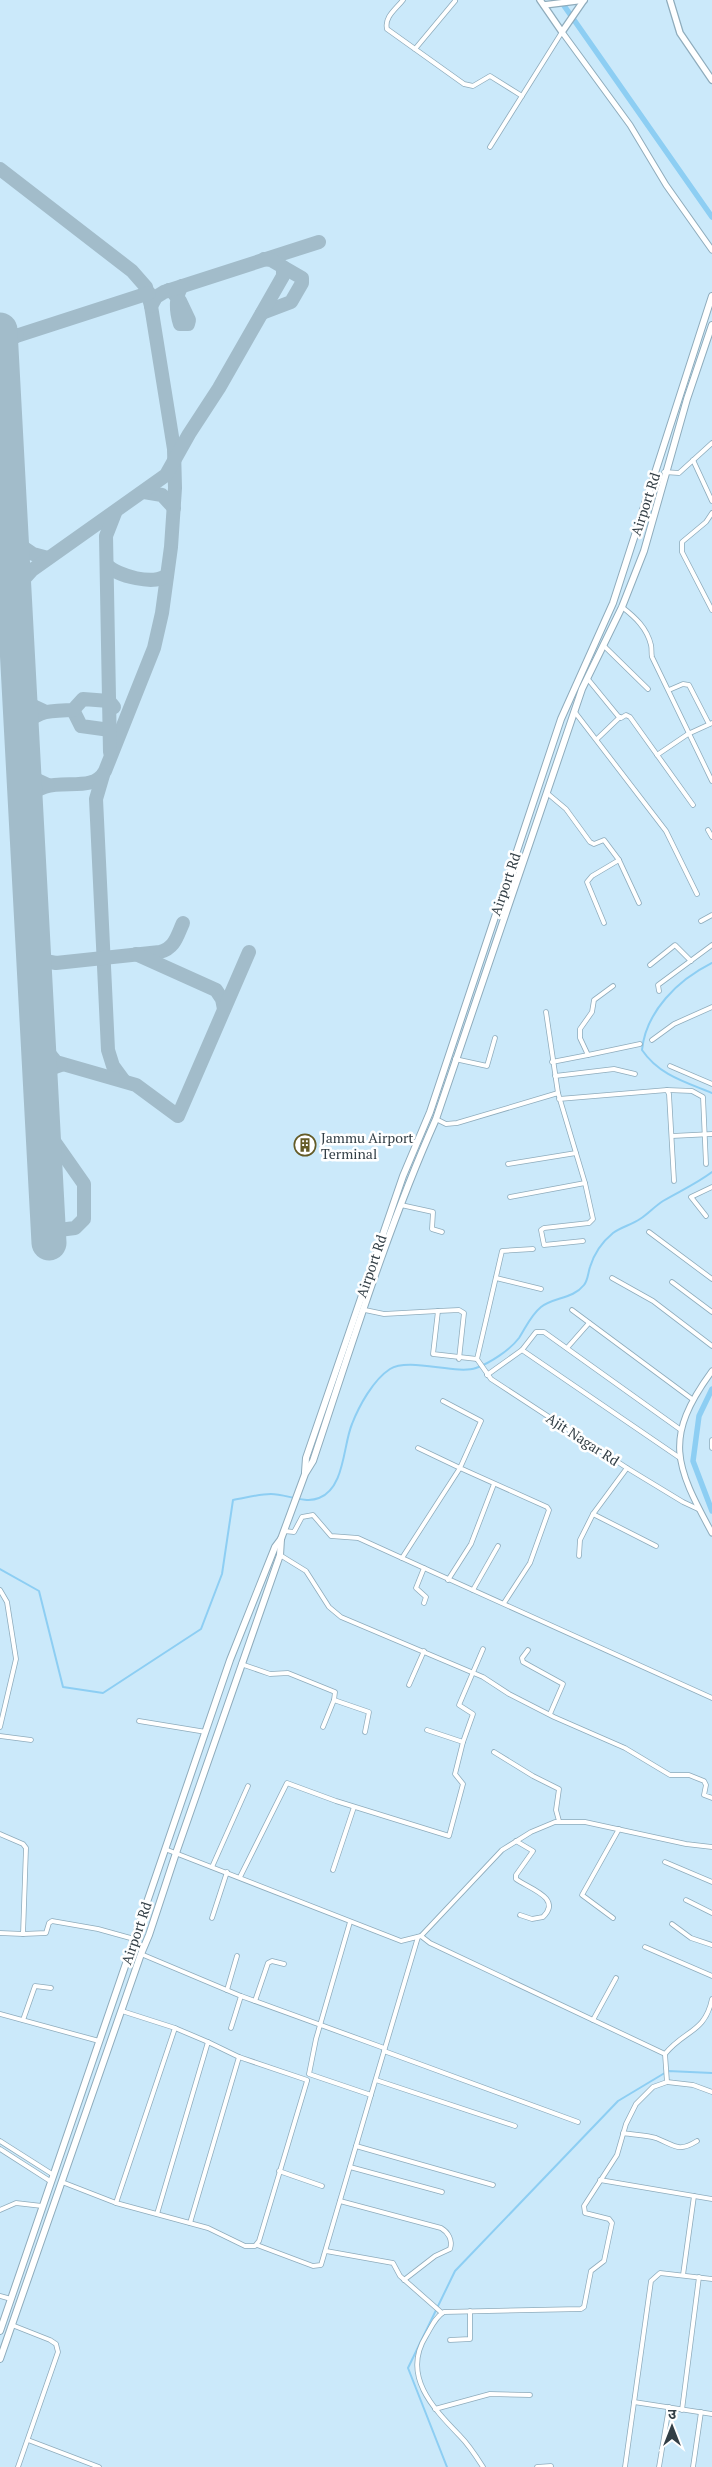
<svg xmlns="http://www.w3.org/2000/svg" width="712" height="2467" font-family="'PT Serif','Noto Sans Devanagari',serif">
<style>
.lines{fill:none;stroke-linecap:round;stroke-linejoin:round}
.stream{stroke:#8dcef3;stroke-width:2}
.canal{stroke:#8dcef3;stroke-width:5.5}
.taxiway{stroke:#a2bcca;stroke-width:14}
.runway{stroke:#a2bcca;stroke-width:35}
.minor-casing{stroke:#8facbc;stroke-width:5.5}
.tertiary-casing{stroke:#8facbc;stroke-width:7}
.secondary-casing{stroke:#8facbc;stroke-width:8}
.primary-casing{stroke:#8facbc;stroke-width:8}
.minor{stroke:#fff;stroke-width:4}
.tertiary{stroke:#fff;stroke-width:5}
.secondary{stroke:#fff;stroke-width:5.5}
.primary{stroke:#fff;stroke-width:6}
.labels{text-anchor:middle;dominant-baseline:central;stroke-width:5;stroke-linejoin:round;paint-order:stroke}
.street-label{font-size:14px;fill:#333f46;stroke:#fff}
.poi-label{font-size:14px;fill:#333f46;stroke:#fff;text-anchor:start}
</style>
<rect width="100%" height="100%" fill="#cbe9fa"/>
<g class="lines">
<!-- stream -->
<g class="stream">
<path d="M712 963C678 980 646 1011 642 1050 659 1075 685 1082 712 1093"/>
<path d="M0 1569 39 1591 63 1687 103 1693 201 1629 222 1574 233 1500C245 1498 259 1494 271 1494 286 1494 305 1504 319 1498 345 1488 343 1445 352 1424 359 1406 373 1380 390 1369 409 1357 456 1375 476 1368 490 1363 510 1350 519 1338 526 1327 531 1315 541 1307 554 1297 573 1299 584 1285 588 1280 588 1273 590 1267 594 1254 602 1242 613 1233 621 1227 631 1225 640 1219 648 1214 655 1206 663 1201 680 1191 696 1184 712 1172"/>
<polyline points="447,2467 408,2368 455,2271 618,2101 668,2071 712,2073"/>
</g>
<!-- canal -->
<g class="canal">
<polyline points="560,0 712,217"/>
<polyline points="712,1389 699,1416 693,1461 712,1511"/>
</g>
<!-- taxiway -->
<g class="taxiway">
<path d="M0 169 132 271 146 287 151 306 174 449 175 488 171 547 162 613 154 648 105 771C90 799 45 768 25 803"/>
<path d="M169 290C175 293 176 297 180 301L189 320 188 324H180C176 312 175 296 182 286"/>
<polyline points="151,306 156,297 164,292 319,242"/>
<polyline points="262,313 291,302 302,283 302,278 283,267"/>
<polyline points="0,332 5,336 13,337 149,293"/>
<polyline points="1,350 6,343 17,335"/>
<polyline points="0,361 2,365"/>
<polyline points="144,492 162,495 174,508"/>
<polyline points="11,539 33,554 48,558"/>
<path d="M107 565C117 576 155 586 167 575"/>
<polyline points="14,590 32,570 166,475 189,434 219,388 283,276 283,267 271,260 264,259"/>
<polyline points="19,692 29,704 44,711"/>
<polyline points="73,710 81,726 110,730"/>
<path d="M21 732C34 709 50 711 73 710L83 699 109 701 114 707"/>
<polyline points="110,752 106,536 115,513"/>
<polyline points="23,765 33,778 48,785"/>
<polyline points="103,775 96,799 108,1050 113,1066 124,1081"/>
<path d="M33 951 45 961 56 963 160 952C175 948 177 936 183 923"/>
<polyline points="136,954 216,990 222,999 224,1009"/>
<polyline points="38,1040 56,1062 136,1085 178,1116 249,952"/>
<polyline points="40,1077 47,1070 61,1065"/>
<polyline points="42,1124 84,1184 84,1219 75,1228 59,1230 44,1220 42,1207 45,1172"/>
</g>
<!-- runway -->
<polyline class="runway" points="0,330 49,1243"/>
<!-- minor casing -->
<g class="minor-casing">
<g id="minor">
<path d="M403 0C396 9 384 17 387 29L464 84 473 86 490 76 522 96"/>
<polyline points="415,49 455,1"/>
<polyline points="490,147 562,32"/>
<polyline points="693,460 712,501"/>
<polyline points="664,472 679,473 712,443"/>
<polyline points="712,513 706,522 682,542 682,552 712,610"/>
<path d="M622 607C635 617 647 628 651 645 652 649 651 653 652 657L712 781"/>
<polyline points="603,645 648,689"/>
<polyline points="587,678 618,716 621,718 626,715 630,717 693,805"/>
<polyline points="669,690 683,684 689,685 709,724"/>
<polyline points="574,711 666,831 697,894"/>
<polyline points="597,739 620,717"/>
<polyline points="657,755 688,734 712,723"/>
<polyline points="547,793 566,809 590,842 594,844 604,840 619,860"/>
<polyline points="708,830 712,837"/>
<polyline points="701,921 712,915"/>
<polyline points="604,923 587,882 592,876 619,860 639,903"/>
<polyline points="650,965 675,945 691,961"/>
<polyline points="659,991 658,985 712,945"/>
<polyline points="546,1012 558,1093"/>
<polyline points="652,1040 674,1024 712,1007"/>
<polyline points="588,1055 640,1044"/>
<polyline points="455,1059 487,1066 495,1038"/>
<polyline points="552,1062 588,1055 580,1038 580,1029 592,1012 594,1000 613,986"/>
<polyline points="670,1066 712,1084"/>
<polyline points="555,1076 614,1069 635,1074"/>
<polyline points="667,1090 692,1091 703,1097 706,1164"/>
<polyline points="559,1099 667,1090 669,1094 674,1181"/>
<polyline points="436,1119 446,1124 457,1123 558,1093 585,1183 593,1219 589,1223 544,1228 541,1230 544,1245 583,1241"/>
<polyline points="672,1136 712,1134"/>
<polyline points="508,1164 576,1153"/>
<polyline points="510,1197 585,1183"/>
<polyline points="401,1205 433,1212 432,1229 442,1232"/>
<polyline points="706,1216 691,1197 712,1187"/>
<polyline points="649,1232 712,1279"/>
<polyline points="496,1278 541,1289"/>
<polyline points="612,1278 653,1301 712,1346"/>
<polyline points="672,1282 712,1312"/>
<polyline points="365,1310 384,1314 438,1311 433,1354 477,1359"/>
<polyline points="572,1310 692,1399"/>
<polyline points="438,1311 459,1310 464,1313 459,1359"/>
<polyline points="567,1348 589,1323"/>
<polyline points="522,1350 536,1332 544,1332 681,1430"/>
<polyline points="477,1359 491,1379 627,1468 683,1502 698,1509"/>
<polyline points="477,1359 502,1251 533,1249"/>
<polyline points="487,1375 522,1350 680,1458"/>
<polyline points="443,1401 481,1421 460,1468 547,1507 549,1510 530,1563 504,1603"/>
<polyline points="712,1440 712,1448"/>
<polyline points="627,1468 593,1514 656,1546"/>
<polyline points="284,1531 294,1532 302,1517 313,1515 331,1536 358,1538 424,1568 416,1588 426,1597 424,1603"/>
<polyline points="280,1555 306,1571 329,1607 341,1617 483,1677 509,1694 554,1717 625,1748 670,1775 689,1775 704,1781 706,1785 704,1795 712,1798"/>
<polyline points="579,1556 580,1540 593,1514"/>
<polyline points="402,1558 460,1468 418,1448"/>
<polyline points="424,1568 712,1698"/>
<polyline points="448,1580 471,1544 494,1484"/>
<polyline points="0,1590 7,1602 16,1659 0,1727"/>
<polyline points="473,1590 498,1546"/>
<polyline points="528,1650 522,1658 523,1662 563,1684 550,1714"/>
<polyline points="241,1664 270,1674 288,1673 335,1692 334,1700 323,1727"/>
<polyline points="409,1685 424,1651"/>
<polyline points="334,1700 369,1712 365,1732"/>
<polyline points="139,1721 206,1732"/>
<polyline points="0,1736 31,1740"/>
<polyline points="463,1742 473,1714 459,1705 483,1649"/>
<polyline points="494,1752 533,1776 559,1789 556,1810 559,1821"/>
<polyline points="0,1834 23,1844 26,1848 23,1934 0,1933"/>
<path d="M516 1841 533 1851 516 1875V1879C528 1888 563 1898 543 1917L532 1919 520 1915"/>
<polyline points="165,1849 401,1941 421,1936 502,1850 531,1832 555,1822 585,1822 686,1844 712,1847"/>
<polyline points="665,1862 712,1882"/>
<polyline points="212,1867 248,1786"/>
<polyline points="333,1870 354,1807"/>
<polyline points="240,1877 287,1783 336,1801 449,1836 463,1784 455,1774 463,1742 427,1730"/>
<polyline points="686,1900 712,1913"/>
<polyline points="212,1918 227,1872"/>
<polyline points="613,1918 582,1895 619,1829"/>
<polyline points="350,1922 316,2039 309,2074 371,2095 418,1937"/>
<polyline points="672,1924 691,1938 712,1945"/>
<polyline points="23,1934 46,1933 49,1923 52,1921 98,1929 134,1939"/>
<polyline points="421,1936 430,1943 665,2054"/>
<polyline points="645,1947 712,1976"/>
<polyline points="141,1954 241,1996 384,2048"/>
<polyline points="227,1990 237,1956"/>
<polyline points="255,2001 268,1963 272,1961 284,1964"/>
<polyline points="0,2014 99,2041"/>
<polyline points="23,2020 35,1986 51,1988"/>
<polyline points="593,2020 616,1978"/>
<polyline points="175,2028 208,2042"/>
<polyline points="231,2028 241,1996"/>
<polyline points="384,2051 578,2122"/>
<polyline points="376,2080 515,2126"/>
<polyline points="667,2082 693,2085 712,2092"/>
<path d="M623 2133C634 2135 646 2135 656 2138 674 2145 678 2153 697 2141"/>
<polyline points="0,2141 52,2174"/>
<polyline points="356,2146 493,2185"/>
<polyline points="0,2149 50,2181"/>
<polyline points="350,2167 442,2192"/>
<polyline points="279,2171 322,2186"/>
<polyline points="600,2180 712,2199"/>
<polyline points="62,2182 116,2203 208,2228 245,2246 255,2246 259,2241 307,2081"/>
<path d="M340 2201 441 2228C448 2232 453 2240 450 2249L435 2256 404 2280"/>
<polyline points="116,2203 175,2028 122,2011"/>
<polyline points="0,2210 16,2203 42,2206"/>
<polyline points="157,2214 208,2042 239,2057 307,2080"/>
<polyline points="190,2223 239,2057"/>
<polyline points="257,2245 313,2266 321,2265 371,2095"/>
<polyline points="326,2251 393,2263 400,2276 442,2313"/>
<polyline points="683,2275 694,2196"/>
<polyline points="0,2296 11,2299"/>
<polyline points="12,2325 50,2340 56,2344 58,2352 18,2467"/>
<polyline points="450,2340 470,2339 470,2311"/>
<polyline points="634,2402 712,2414"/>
<polyline points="435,2409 490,2394 530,2395"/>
<polyline points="682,2410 699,2277"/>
<polyline points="28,2440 99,2467"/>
<path d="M483 2467C476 2456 469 2445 460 2436 434 2409 401 2376 426 2336 431 2328 435 2317 444 2312L581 2309 584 2307 591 2271 604 2261 612 2223 609 2219 585 2213 584 2206 617 2155 626 2124 636 2104 653 2087 667 2082 665 2054C684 2030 705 2033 712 1999"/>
<polyline points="537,2467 551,2466"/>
<polyline points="625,2467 651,2281 660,2273 712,2279"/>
<polyline points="659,2467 669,2407"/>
<polyline points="693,2467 701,2412"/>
</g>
</g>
<!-- tertiary casing -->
<g class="tertiary-casing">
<g id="tertiary">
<polyline points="562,32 630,125 666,185 712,250"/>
<path d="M712 1371C663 1438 675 1465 712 1533"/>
</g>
</g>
<!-- secondary casing -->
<g class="secondary-casing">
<g id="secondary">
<polyline points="540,0 562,32 584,0"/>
<polyline points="670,0 680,33 712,80"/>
<polyline points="544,5 584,0"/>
</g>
</g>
<!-- primary casing -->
<g class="primary-casing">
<g id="primary">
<polyline points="305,1472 306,1458 403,1176 430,1112 561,719 613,603 712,296"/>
<polyline points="0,2331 230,1660 275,1547 281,1539"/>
<path d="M0 2359 141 1954 149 1935 176 1853 280 1555 281 1539 305 1474 313 1461C351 1347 387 1229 436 1119L582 689 622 607 644 551 687 399 712 325"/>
</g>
</g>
<!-- minor -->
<use href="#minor" class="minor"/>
<!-- tertiary -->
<use href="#tertiary" class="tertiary"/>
<!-- secondary -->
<use href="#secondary" class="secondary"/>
<!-- primary -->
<use href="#primary" class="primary"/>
</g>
<!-- icons -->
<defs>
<g id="building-ring" transform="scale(1.125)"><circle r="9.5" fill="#fff" stroke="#645b27" stroke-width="1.5"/><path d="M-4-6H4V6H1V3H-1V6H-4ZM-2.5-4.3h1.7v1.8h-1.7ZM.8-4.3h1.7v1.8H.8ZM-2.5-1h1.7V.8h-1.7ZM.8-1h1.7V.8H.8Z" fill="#645b27"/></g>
</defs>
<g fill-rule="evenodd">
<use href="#building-ring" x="305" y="1145"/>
</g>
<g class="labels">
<!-- street labels -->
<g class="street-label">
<text transform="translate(645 504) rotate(-72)">Airport Rd</text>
<text transform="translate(505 884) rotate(-71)">Airport Rd</text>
<text transform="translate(371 1266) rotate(-71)">Airport Rd</text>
<text transform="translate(583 1439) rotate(33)">Ajit Nagar Rd</text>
<text transform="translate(136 1933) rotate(-71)">Airport Rd</text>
</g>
<!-- poi labels -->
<g class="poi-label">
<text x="321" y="1137">Jammu Airport<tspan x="321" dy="16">Terminal</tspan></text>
</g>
</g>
<!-- north arrow -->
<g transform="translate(672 2427)" stroke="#ffffff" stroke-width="4" paint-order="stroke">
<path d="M0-4L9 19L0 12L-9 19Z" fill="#333f46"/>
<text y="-8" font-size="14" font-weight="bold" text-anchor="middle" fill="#333f46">उ</text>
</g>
</svg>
